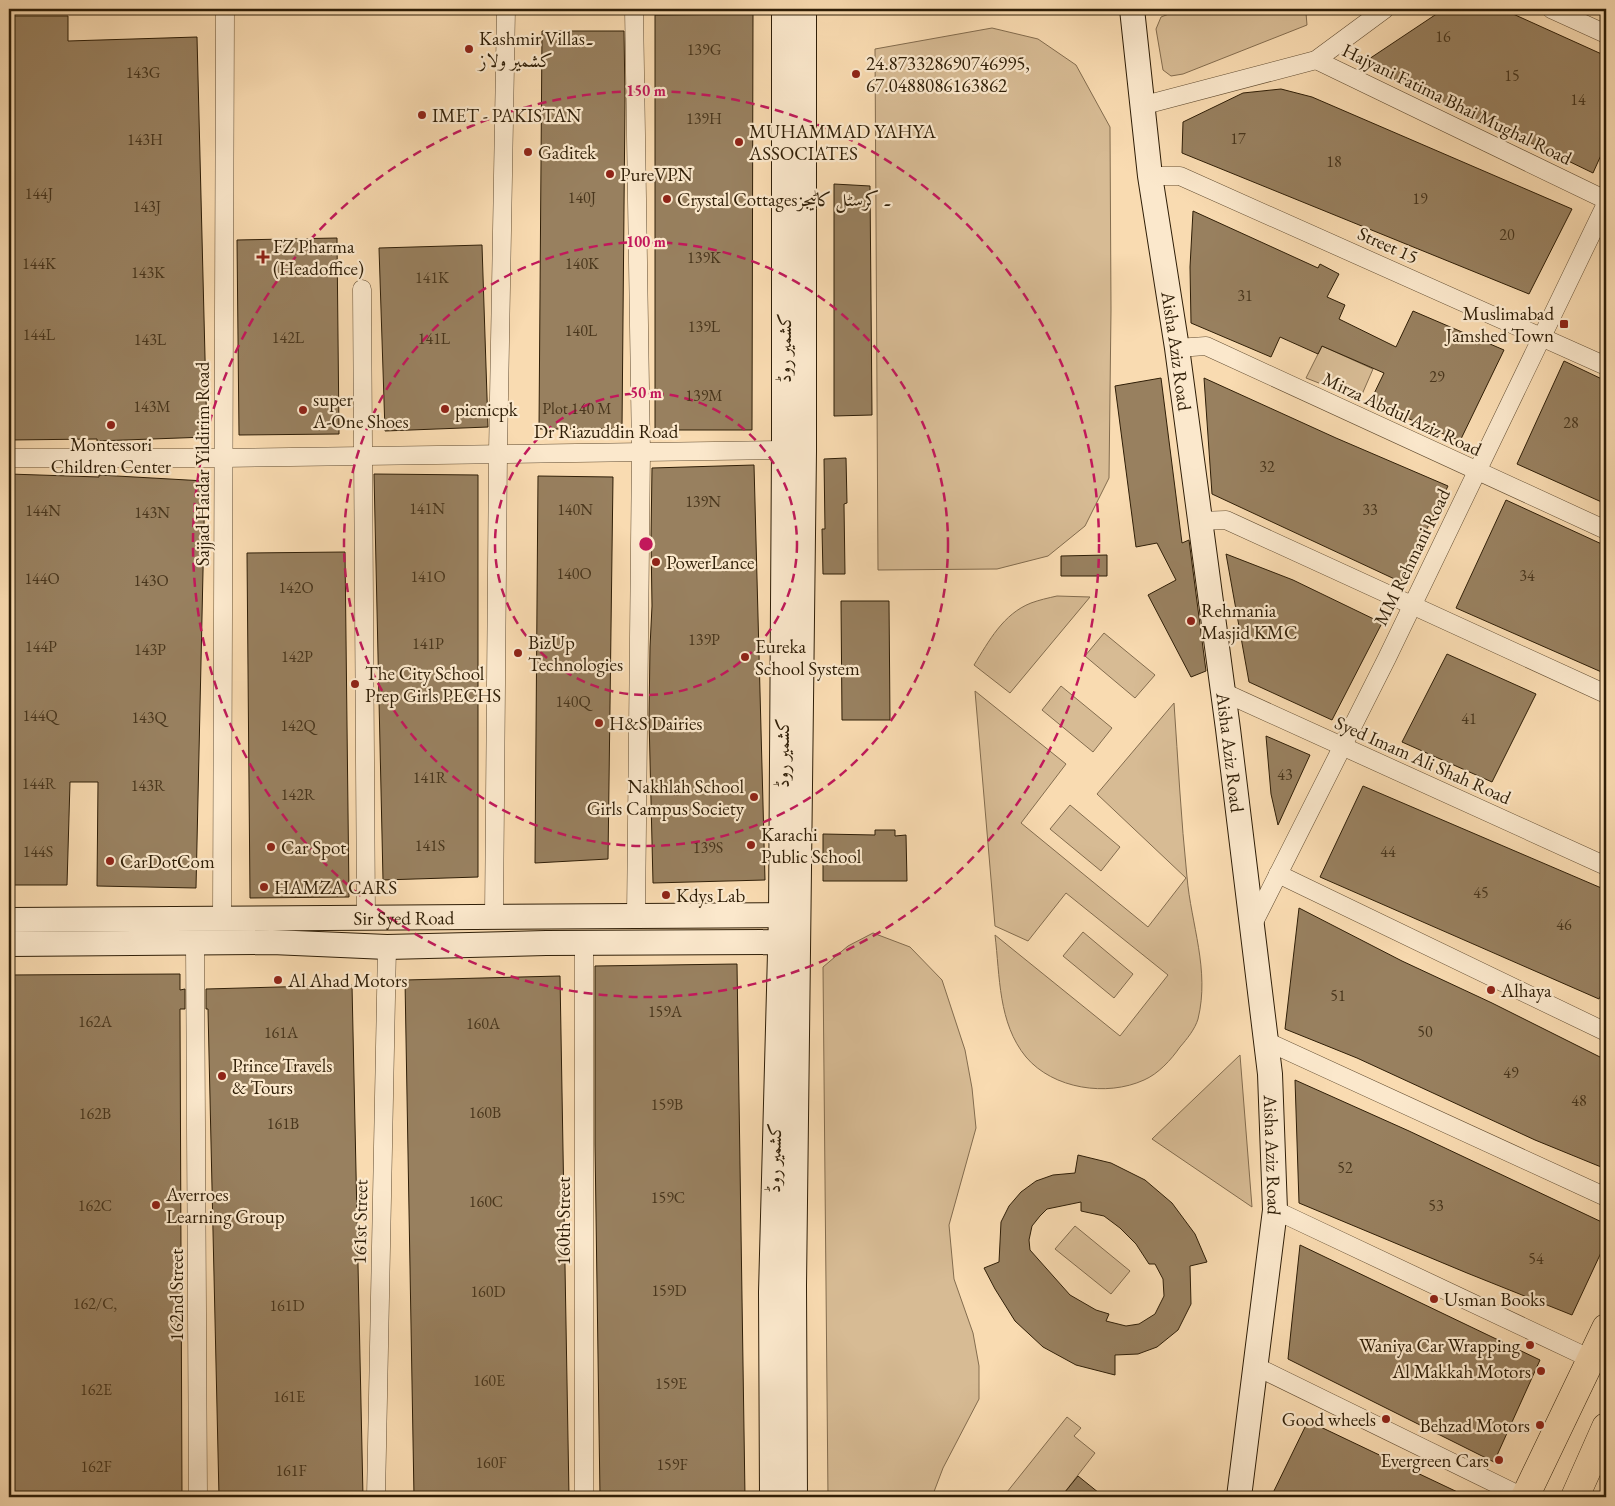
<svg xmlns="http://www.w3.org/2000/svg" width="1615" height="1506" font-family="'EB Garamond',Amiri,serif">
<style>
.green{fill:#d7bb94;stroke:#836c4e}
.building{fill:#98805f;stroke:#2f1e07;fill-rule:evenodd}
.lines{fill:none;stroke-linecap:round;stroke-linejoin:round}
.street-casing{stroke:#624d32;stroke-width:19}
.secondary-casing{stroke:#2f1e07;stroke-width:26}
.primary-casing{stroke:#2f1e07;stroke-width:29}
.street{stroke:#fbe8cc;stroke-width:18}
.secondary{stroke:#fbe8cc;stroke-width:24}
.primary{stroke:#f9dbb1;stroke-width:28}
.ring{fill:none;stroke:#c2185b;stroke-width:2.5;stroke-dasharray:9 6}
.poi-dot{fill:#8f2418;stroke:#fbe8cc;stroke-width:2}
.labels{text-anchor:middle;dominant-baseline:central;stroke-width:4.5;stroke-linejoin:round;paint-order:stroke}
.number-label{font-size:16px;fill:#49361d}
.poi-label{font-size:19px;fill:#2f1e07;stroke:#fbe8cc;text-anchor:start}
.street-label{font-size:19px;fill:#2f1e07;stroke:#fbe8cc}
.centre{fill:#c2185b;stroke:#fbe8cc;stroke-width:2.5}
.ring-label{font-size:15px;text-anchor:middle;font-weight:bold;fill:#c2185b;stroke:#fbe8cc;stroke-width:4.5;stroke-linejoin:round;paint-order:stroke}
</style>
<rect width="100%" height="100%" fill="#f9dbb1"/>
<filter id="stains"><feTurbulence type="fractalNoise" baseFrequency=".004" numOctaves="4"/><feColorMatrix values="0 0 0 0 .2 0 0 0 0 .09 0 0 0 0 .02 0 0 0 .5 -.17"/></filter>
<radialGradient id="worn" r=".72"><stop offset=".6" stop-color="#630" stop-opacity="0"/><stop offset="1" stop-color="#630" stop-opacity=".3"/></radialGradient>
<!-- green -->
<g class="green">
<polygon points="1174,12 1306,13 1307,25 1183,74 1171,76 1163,70 1156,29 1161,17"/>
<polygon points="992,28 1038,39 1076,65 1110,127 1111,310 1109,478 1085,526 1048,556 997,569 878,570 875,49"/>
<polygon points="1322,346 1373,369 1360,399 1306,378"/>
<path d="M1057 596 1090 597 1010 693 974 665C989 641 1003 614 1031 603 1039 600 1048 598 1057 596Z"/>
<polygon points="1104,633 1155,675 1135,698 1085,656"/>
<polygon points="1061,686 1112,728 1093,752 1042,710"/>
<path d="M975 691 1066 764 1021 823 1148 927 1186 878 1097 794 1174 703C1178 761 1181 819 1187 877 1191 924 1210 970 1198 1019 1195 1029 1187 1039 1180 1047 1171 1060 1158 1074 1144 1080 1107 1097 1053 1089 1026 1057 998 1023 1000 976 995 935L1120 1036 1168 975 1066 893 1028 941 995 926Z"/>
<polygon points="1070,805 1120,847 1101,871 1050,829"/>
<polygon points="1083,932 1133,974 1114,998 1063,956"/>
<polygon points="873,933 910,947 942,980 965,1050 972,1088 976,1128 949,1225 954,1279 973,1333 979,1366 979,1399 943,1468 932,1497 828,1497 823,967 848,946"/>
<polygon points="1240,1055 1252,1207 1152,1139"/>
<polygon points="1075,1226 1130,1271 1111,1294 1055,1249"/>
<polygon points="1067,1417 1081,1428 1074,1436 1095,1453 1061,1497 1003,1497"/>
</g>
<!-- building -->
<g class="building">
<polygon points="1444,9 1502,9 1606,56 1606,144 1593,173 1529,142 1446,106 1363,63"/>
<polygon points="753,14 752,430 655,430 655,15"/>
<polygon points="9,16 68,16 68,41 197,37 207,437 97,441 97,439 9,440"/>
<polygon points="542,31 624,31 625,99 622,429 539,429"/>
<polygon points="1281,89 1312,97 1572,209 1529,294 1182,153 1183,122 1243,93"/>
<polygon points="834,184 870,186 872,415 834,416"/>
<polygon points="1193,211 1318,268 1320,264 1339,274 1327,297 1345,305 1339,319 1396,347 1413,311 1504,350 1460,441 1370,402 1384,373 1322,346 1318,354 1280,337 1271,357 1191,323 1190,267"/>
<polygon points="337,238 339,434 239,435 237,240"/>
<polygon points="482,245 488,427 385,431 379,248"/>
<polygon points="1564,361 1606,381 1606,504 1517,464"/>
<polygon points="1161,378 1182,543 1189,540 1206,671 1191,677 1148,595 1176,580 1157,543 1136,547 1115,386"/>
<polygon points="1204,378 1336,438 1448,486 1401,582 1212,494"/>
<polygon points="846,458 847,503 844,504 845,574 823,574 822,529 825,529 824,459"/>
<polygon points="754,465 765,880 653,883 649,718 650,647 652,606 651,538 652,468"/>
<polygon points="9,474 99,477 99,475 205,481 196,888 97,886 98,782 70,782 67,885 9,885"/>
<polygon points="374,474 478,475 478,877 383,880"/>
<polygon points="538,476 613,477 608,859 535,863"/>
<polygon points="1506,500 1606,546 1606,674 1456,608"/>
<polygon points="345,552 349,897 250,898 247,553"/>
<polygon points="1226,554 1293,580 1382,623 1332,720 1249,682"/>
<polygon points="1107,555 1107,576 1061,576 1061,556"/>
<polygon points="841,601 889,601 890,720 842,720"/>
<polygon points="1447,654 1536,694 1492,782 1402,742"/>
<polygon points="1266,736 1310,755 1278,825 1271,794"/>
<polygon points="1363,786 1606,890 1606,984 1599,999 1320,877"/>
<polygon points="875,830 895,830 895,836 906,835 907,881 823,881 823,834 875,835"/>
<polygon points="1299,908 1402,961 1492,1003 1606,1060 1606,1169 1535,1140 1357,1058 1285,1029"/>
<polygon points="737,964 745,1497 600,1497 595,1144 595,966"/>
<polygon points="180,974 180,990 185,989 185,1009 180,1009 182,1497 10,1497 9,975"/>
<polygon points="560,976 569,1497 414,1497 405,980"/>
<polygon points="352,985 363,1497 219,1497 208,1009 206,1009 206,989"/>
<polygon points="1295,1080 1409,1131 1606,1224 1606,1242 1572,1315 1467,1273 1299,1203"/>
<path d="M1078 1155 1111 1163 1145 1180 1172 1203 1195 1234 1207 1262 1190 1266 1191 1304 1178 1330 1157 1347 1138 1354 1115 1355V1375L1076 1365 1043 1347 1015 1321 995 1289 984 1268 999 1262 1001 1222 1009 1206 1021 1192 1036 1181 1053 1175 1075 1173ZM1081 1202V1211L1104 1216 1120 1228 1136 1244 1149 1264H1155L1163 1279 1164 1296 1155 1314 1139 1324 1126 1326 1106 1321 1109 1314 1096 1310 1070 1295 1030 1250 1029 1240 1032 1226 1040 1216 1047 1209Z"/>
<polygon points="1300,1245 1540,1360 1494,1462 1288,1359"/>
<polygon points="1308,1421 1392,1461 1468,1497 1271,1497"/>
<polygon points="1078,1476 1104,1497 1061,1497"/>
</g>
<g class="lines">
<!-- street casing -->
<g class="street-casing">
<g id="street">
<polyline points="634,9 641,452 636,916"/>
<polyline points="1551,9 1606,34"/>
<polyline points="1316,60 1606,200"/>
<polyline points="1141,106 1316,60 1385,9"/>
<polyline points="1150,176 1180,176 1606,366"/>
<polyline points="362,289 366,918"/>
<polyline points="1177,348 1206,346 1606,530"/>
<polyline points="9,458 223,458 784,450"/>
<polyline points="1199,521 1226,520 1606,694"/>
<polyline points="1223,692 1606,866"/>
<polyline points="1278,874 1606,1032"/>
<polyline points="494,917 498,453 506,9"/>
<polyline points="222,919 225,9"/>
<polyline points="1252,926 1387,658 1606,204"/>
<polyline points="195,942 198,1497"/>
<polyline points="584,944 584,1497"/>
<polyline points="1266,1041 1606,1197"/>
<polyline points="1275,1210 1591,1359"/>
<polyline points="1255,1366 1523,1497"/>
<polyline points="376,1497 387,947"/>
</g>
</g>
<!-- secondary casing -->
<g class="secondary-casing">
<g id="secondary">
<path id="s1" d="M1132 9 1150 176 1177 348 1228 729 1270 1074 1275 1210 1239 1497"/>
<path id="s2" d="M9 920 797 915"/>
<polyline points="9,944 272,942 387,947 546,943 794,942"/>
<polyline points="772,1497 771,1292 781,915 784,450 784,9"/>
<polyline points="795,1497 794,1286 804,451 804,9"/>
</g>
</g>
<!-- primary casing -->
<g class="primary-casing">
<g id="primary">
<polyline points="1525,1497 1606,1328"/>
<polyline points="1575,1497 1606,1427"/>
</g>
</g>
<!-- street -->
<use href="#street" class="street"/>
<!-- secondary -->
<use href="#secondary" class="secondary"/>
<!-- primary -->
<use href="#primary" class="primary"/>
</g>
<!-- distance rings -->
<g class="ring">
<circle cx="646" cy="544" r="151"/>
<circle cx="646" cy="544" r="302"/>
<circle cx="646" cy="544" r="453"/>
</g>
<!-- markers -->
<g class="poi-dot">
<circle cx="469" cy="49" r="5"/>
<circle cx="856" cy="74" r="5"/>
<circle cx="422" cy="115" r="5"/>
<circle cx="739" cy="142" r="5"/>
<circle cx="528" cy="152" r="5"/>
<circle cx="610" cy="174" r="5"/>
<circle cx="667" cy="199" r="5"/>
<path d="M260.5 249.5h5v5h5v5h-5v5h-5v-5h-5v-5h5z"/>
<rect x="1559" y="319" width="10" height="10" rx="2.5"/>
<circle cx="445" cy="409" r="5"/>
<circle cx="303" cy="410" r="5"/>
<circle cx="111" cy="425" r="5"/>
<circle cx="656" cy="562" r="5"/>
<circle cx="1191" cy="621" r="5"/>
<circle cx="518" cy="653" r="5"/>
<circle cx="745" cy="657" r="5"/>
<circle cx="355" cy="684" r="5"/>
<circle cx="599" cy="723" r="5"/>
<circle cx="754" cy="797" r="5"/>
<circle cx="751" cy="845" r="5"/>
<circle cx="271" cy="847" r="5"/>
<circle cx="110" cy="861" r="5"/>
<circle cx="264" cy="887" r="5"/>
<circle cx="666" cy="895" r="5"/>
<circle cx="278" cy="980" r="5"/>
<circle cx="1491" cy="990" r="5"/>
<circle cx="222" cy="1076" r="5"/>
<circle cx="156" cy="1205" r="5"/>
<circle cx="1434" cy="1299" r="5"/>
<circle cx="1530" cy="1345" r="5"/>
<circle cx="1541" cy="1371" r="5"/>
<circle cx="1386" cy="1419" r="5"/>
<circle cx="1540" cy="1425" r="5"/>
<circle cx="1499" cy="1460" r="5"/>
</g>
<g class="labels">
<!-- number labels -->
<g class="number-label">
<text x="1443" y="36">16</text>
<text x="704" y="49">139G</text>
<text x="143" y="72">143G</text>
<text x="1512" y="75">15</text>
<text x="1578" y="99">14</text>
<text x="704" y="118">139H</text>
<text x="1238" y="138">17</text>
<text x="145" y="139">143H</text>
<text x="1334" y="161">18</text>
<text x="39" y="193">144J</text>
<text x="582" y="197">140J</text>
<text x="1420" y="198">19</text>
<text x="147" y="206">143J</text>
<text x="1507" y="234">20</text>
<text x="704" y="257">139K</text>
<text x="39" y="263">144K</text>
<text x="582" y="263">140K</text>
<text x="148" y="272">143K</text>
<text x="432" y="277">141K</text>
<text x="1245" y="295">31</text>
<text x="704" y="326">139L</text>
<text x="581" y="330">140L</text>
<text x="39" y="334">144L</text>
<text x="288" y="337">142L</text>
<text x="434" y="338">141L</text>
<text x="150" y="339">143L</text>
<text x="1437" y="376">29</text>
<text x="704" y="395">139M</text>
<text x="152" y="406">143M</text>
<text x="577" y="408">Plot 140 M</text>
<text x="1571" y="422">28</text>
<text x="1267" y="466">32</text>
<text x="703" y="501">139N</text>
<text x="427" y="508">141N</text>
<text x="575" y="509">140N</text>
<text x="1370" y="509">33</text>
<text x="43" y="510">144N</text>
<text x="152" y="512">143N</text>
<text x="574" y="573">140O</text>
<text x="1527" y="575">34</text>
<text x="428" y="576">141O</text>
<text x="42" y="578">144O</text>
<text x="151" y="580">143O</text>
<text x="296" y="587">142O</text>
<text x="704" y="639">139P</text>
<text x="428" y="643">141P</text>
<text x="41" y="646">144P</text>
<text x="150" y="649">143P</text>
<text x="297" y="656">142P</text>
<text x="573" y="701">140Q</text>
<text x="40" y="715">144Q</text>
<text x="149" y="717">143Q</text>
<text x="1469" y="718">41</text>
<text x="298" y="725">142Q</text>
<text x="1285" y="774">43</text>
<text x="430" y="777">141R</text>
<text x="39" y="783">144R</text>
<text x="148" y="785">143R</text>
<text x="298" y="794">142R</text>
<text x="430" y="845">141S</text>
<text x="708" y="847">139S</text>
<text x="38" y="851">144S</text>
<text x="1388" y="851">44</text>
<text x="1481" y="892">45</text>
<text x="1564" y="924">46</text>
<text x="1338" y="995">51</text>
<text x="665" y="1011">159A</text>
<text x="95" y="1021">162A</text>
<text x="483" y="1023">160A</text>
<text x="1425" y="1031">50</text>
<text x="281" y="1032">161A</text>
<text x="1511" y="1072">49</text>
<text x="1579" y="1100">48</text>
<text x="667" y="1104">159B</text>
<text x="485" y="1112">160B</text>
<text x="95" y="1113">162B</text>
<text x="283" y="1123">161B</text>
<text x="1345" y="1167">52</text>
<text x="668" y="1197">159C</text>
<text x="486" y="1201">160C</text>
<text x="95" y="1205">162C</text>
<text x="1436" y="1205">53</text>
<text x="1536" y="1258">54</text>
<text x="669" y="1290">159D</text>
<text x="488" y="1291">160D</text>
<text x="95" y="1303">162/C,</text>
<text x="287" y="1305">161D</text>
<text x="489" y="1380">160E</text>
<text x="671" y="1383">159E</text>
<text x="96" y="1389">162E</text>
<text x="289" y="1396">161E</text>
<text x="491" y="1462">160F</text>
<text x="672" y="1464">159F</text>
<text x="96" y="1466">162F</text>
<text x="291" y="1470">161F</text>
</g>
<!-- poi labels -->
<g class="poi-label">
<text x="479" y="38">Kashmir Villas۔<tspan x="479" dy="22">کشمیر ولاز</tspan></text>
<text x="866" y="63">24.873328690746995,<tspan x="866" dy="22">67.0488086163862</tspan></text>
<text x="432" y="115">IMET - PAKISTAN</text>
<text x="749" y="131">MUHAMMAD YAHYA<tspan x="749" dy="22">ASSOCIATES</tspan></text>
<text x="538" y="152">Gaditek</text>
<text x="620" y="174">PureVPN</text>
<text x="677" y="199">Crystal Cottages۔ کرسٹل کاٹیجز</text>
<text x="273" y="246">FZ Pharma<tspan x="273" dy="22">(Headoffice)</tspan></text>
<text x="1554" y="313" text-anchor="end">Muslimabad<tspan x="1554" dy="22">Jamshed Town</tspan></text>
<text x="313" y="399">super<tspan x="313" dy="22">A-One Shoes</tspan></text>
<text x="455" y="409">picnicpk</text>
<text x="111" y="444" text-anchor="middle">Montessori<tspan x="111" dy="22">Children Center</tspan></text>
<text x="666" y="562">PowerLance</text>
<text x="1201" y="610">Rehmania<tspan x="1201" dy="22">Masjid KMC</tspan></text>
<text x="528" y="642">BizUp<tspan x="528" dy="22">Technologies</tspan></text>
<text x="755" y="646">Eureka<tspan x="755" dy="22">School System</tspan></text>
<text x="365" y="673">The City School<tspan x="365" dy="22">Prep Girls PECHS</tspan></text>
<text x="609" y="723">H&amp;S Dairies</text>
<text x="744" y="786" text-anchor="end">Nakhlah School<tspan x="744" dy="22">Girls Campus Society</tspan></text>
<text x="761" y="834">Karachi<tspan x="761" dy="22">Public School</tspan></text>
<text x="281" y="847">Car Spot</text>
<text x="120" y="861">CarDotCom</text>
<text x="274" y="887">HAMZA CARS</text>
<text x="676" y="895">Kdys Lab</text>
<text x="288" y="980">Al Ahad Motors</text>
<text x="1501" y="990">Alhaya</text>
<text x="232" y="1065">Prince Travels<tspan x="232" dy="22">&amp; Tours</tspan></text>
<text x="166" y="1194">Averroes<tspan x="166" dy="22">Learning Group</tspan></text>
<text x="1444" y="1299">Usman Books</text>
<text x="1520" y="1345" text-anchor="end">Waniya Car Wrapping</text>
<text x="1531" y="1371" text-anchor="end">Al Makkah Motors</text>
<text x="1376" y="1419" text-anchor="end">Good wheels</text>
<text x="1530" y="1425" text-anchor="end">Behzad Motors</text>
<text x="1489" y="1460" text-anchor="end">Evergreen Cars</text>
</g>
<!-- street labels -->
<g class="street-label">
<text transform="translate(1457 104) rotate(26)">Hajyani Fatima Bhai Mughal Road</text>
<text transform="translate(1388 245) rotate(24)">Street 15</text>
<text transform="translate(784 348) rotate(-90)">کشمیر روڈ</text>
<text stroke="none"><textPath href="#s1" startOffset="345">Aisha Aziz Road</textPath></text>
<text transform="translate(1402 414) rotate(25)">Mirza Abdul Aziz Road</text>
<text x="606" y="431">Dr Riazuddin Road</text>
<text transform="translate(202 464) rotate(-90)">Sajjad Haidar Yildirim Road</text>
<text transform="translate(1412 557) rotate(-64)">MM Rehmani Road</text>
<text stroke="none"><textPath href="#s1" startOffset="750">Aisha Aziz Road</textPath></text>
<text transform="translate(782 753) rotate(-90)">کشمیر روڈ</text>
<text transform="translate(1423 760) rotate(24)">Syed Imam Ali Shah Road</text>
<text stroke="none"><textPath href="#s2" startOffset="395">Sir Syed Road</textPath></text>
<text stroke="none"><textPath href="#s1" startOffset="1155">Aisha Aziz Road</textPath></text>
<text transform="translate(774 1158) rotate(-89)">کشمیر روڈ</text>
<text transform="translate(563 1221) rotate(-90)">160th Street</text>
<text transform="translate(360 1222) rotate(-89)">161st Street</text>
<text transform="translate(176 1295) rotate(-90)">162nd Street</text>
</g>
</g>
<circle cx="646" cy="544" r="8" class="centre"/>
<g class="ring-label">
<text x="646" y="96">150 m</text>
<text x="646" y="247">100 m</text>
<text x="646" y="398">50 m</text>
</g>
<!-- margin -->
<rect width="1615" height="1506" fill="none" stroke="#f9dbb1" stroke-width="30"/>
<rect x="10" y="10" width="1595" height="1486" fill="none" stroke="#2f1e07" stroke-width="2.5"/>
<rect x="15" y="15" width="1585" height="1476" fill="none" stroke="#2f1e07"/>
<rect width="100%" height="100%" filter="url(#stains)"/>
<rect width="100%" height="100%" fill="url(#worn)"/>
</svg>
